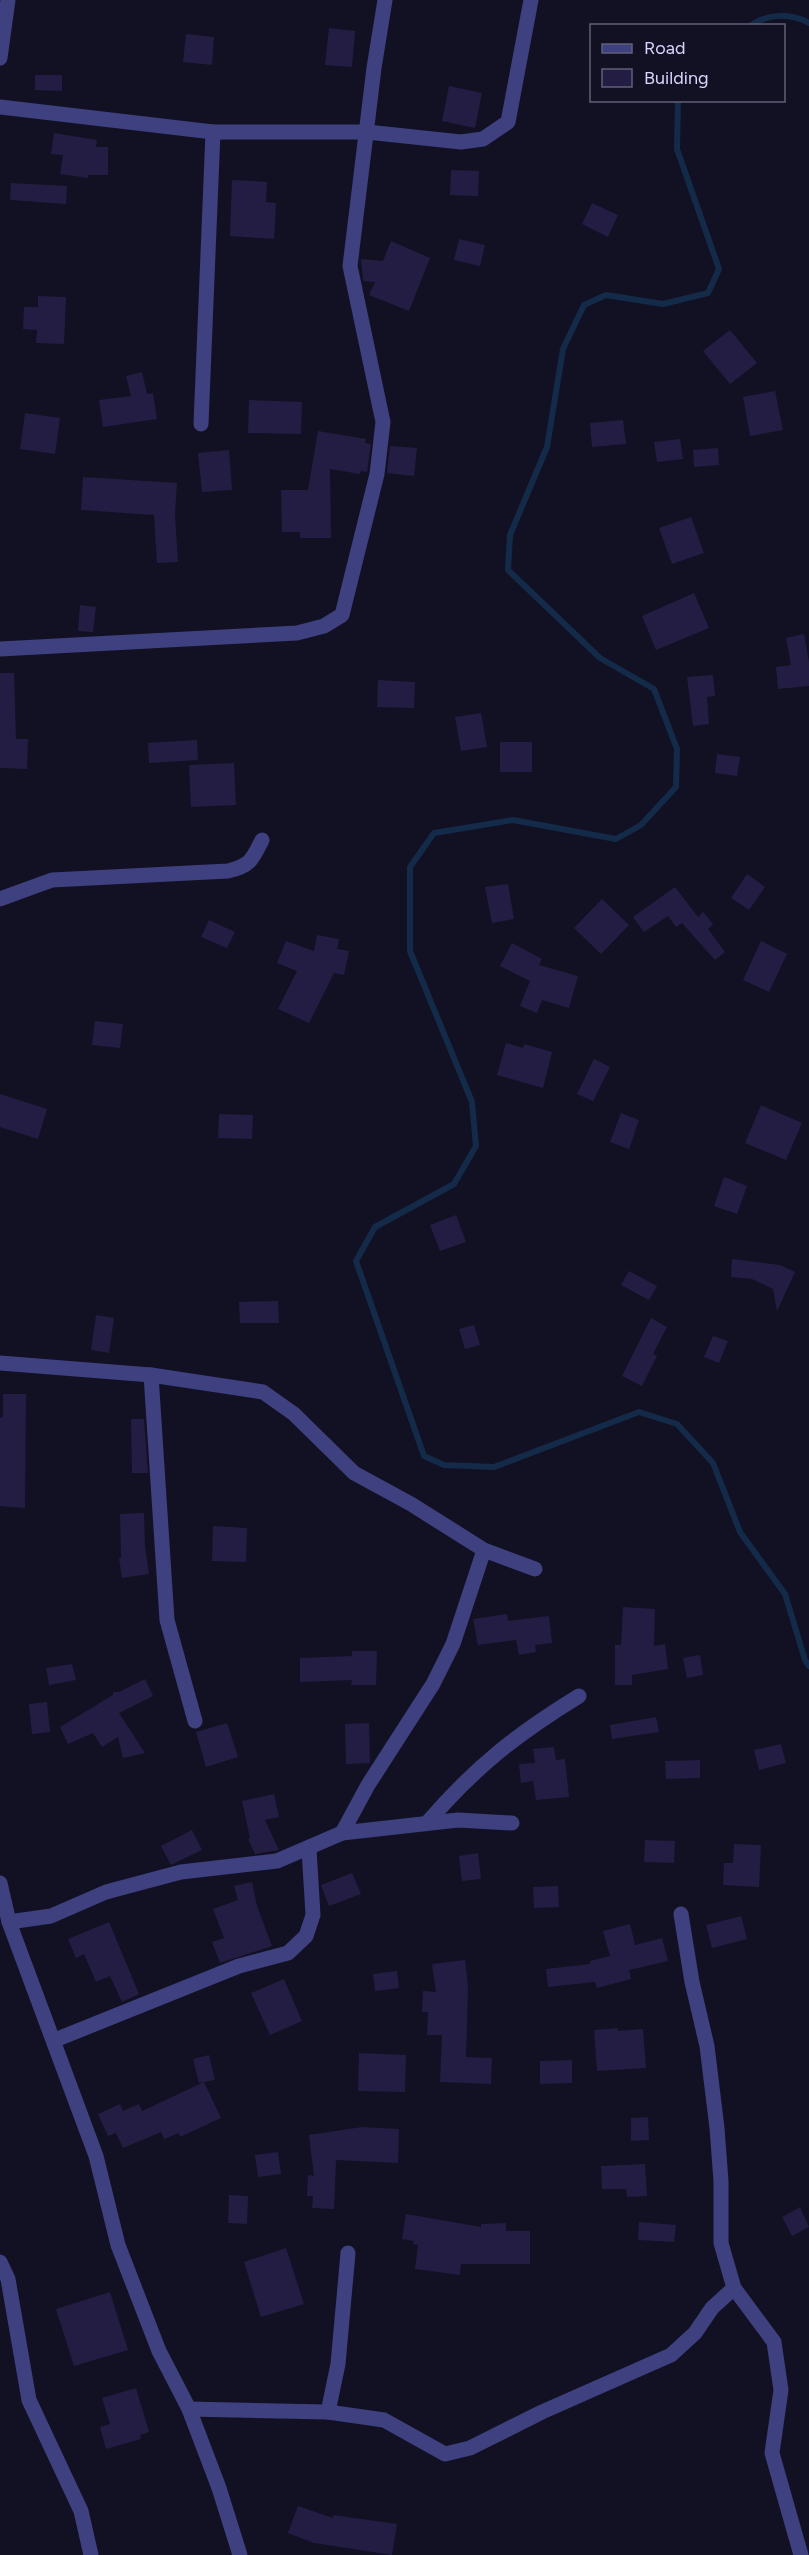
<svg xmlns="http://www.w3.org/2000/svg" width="809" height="2555" font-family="Figtree,sans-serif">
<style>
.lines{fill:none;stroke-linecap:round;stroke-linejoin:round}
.stream{stroke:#132b49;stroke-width:6}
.building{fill:#231d43}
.street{stroke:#3e407f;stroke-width:15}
</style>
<rect width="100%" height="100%" fill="#121023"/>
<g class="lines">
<!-- stream -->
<g class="stream">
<path d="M750 26C768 13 790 13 809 23"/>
<polyline points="678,100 677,149 719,269 708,293 663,304 606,295 584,305 563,349 547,447 510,535 508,570 600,658 654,689 677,749 676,787 641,825 616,839 513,820 434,833 410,867 410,951 472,1102 476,1146 454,1184 375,1227 356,1261 424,1456 444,1465 494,1467 639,1412 677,1424 713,1463 740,1532 785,1594 805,1660 809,1666"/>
</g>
</g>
<!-- building -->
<g class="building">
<polygon points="329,28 355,31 352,67 325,65"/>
<polygon points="186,34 214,37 212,65 183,62"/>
<polygon points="35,75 62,75 62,91 35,90"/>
<polygon points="449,86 482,93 475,128 442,121"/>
<polygon points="54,133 97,140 96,147 108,147 108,175 88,175 88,178 60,174 63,155 51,154"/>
<polygon points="451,170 479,171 478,196 450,195"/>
<polygon points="232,180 267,182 266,202 276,203 274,239 230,236"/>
<polygon points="11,183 67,186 66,204 10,200"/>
<polygon points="592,203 618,215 608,237 582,224"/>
<polygon points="459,239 485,245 480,266 454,260"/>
<polygon points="391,241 430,258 409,311 369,295 375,282 363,281 361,259 383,261"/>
<polygon points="38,296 66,297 64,344 36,343 37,330 23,329 24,307 38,307"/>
<polygon points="730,330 757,363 730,384 703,351"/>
<polygon points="142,372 147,394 153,393 157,419 103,427 99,400 131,396 126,376"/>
<polygon points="775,391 783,430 750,436 743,397"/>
<polygon points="249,400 302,402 301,434 248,433"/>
<polygon points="25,413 60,418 55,454 20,449"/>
<polygon points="623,420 626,444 592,447 590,423"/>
<polygon points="318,431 366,439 365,443 371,444 367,472 361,471 360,474 330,469 331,538 300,538 300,532 282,532 281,490 308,490"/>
<polygon points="680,439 683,459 657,462 654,442"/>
<polygon points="390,446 417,448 414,476 387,473"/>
<polygon points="718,448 719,465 694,467 693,450"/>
<polygon points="229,450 232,490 202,492 198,453"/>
<polygon points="83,477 177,483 175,514 178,562 157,563 154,515 81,510"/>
<polygon points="691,517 704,553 672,564 659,528"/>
<polygon points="694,593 709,628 656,650 642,616"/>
<polygon points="80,605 96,607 93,632 78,631"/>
<polygon points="804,634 809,662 809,686 778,689 776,667 791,665 786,638"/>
<polygon points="0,673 14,673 16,739 28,739 27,769 0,768"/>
<polygon points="713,675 715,696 707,697 709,724 693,726 687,677"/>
<polygon points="378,680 415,682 414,708 377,707"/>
<polygon points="481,713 487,747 461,751 455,717"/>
<polygon points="197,740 198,760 149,763 148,743"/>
<rect x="500" y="742" width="32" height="30"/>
<polygon points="717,754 740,757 737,776 715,773"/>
<polygon points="234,763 236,805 191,807 189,765"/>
<polygon points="747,874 765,887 749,910 731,898"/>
<polygon points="508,884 514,919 492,923 485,887"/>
<polygon points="675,887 698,917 703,912 713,924 708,929 725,952 715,960 682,923 676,927 668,916 644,932 633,917"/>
<polygon points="602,899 629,925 601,954 574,928"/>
<polygon points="209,920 235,932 227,948 201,937"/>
<polygon points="317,935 339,939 337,949 349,951 344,975 334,973 309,1023 278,1009 297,971 277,963 286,941 314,951"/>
<polygon points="761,941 787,954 769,992 743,980"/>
<polygon points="512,943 542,959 539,965 578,976 569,1008 542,1000 537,1013 520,1006 530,981 500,966"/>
<polygon points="95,1021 123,1024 120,1048 92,1045"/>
<polygon points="506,1043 523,1048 524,1044 552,1052 543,1088 497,1075"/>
<polygon points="594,1059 610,1067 593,1101 577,1094"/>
<polygon points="0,1094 47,1109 38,1139 0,1127"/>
<polygon points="761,1105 802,1123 786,1160 745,1143"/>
<polygon points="621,1113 639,1120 629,1149 610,1142"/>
<polygon points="219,1114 253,1115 252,1139 218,1138"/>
<polygon points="724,1177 747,1186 737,1214 714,1206"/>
<polygon points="456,1215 466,1242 440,1251 430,1225"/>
<polygon points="732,1259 780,1265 795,1272 777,1311 773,1289 752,1279 731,1277"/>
<polygon points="629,1271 657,1286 649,1300 621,1285"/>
<polygon points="278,1301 279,1323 240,1323 239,1302"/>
<polygon points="96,1315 114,1318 109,1353 91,1350"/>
<polygon points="651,1318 667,1327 653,1354 657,1356 642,1386 622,1376"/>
<polygon points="474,1325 480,1345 465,1349 459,1329"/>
<polygon points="713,1336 728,1341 719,1363 704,1357"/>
<polygon points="3,1394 26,1394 25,1508 0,1506 0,1418 3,1417"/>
<polygon points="131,1419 144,1419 148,1473 132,1473"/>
<polygon points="144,1513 145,1546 149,1574 122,1578 119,1558 121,1558 120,1514"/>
<polygon points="213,1526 247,1528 246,1562 212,1561"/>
<polygon points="623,1607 655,1609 654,1646 665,1644 668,1669 632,1675 632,1685 615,1685 615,1645 621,1645"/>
<polygon points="507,1614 508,1621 549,1616 552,1643 535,1645 536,1652 519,1655 516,1640 478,1645 473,1619"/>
<polygon points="352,1651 377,1651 376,1685 351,1685 352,1680 300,1682 300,1658 352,1656"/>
<polygon points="700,1655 703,1675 687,1678 683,1658"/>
<polygon points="72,1664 76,1680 49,1685 46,1668"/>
<polygon points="145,1679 153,1696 119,1713 145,1753 123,1758 118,1737 102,1747 93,1733 68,1744 60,1727 113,1695 113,1692 119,1692"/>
<polygon points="47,1702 50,1732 32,1734 29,1704"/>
<polygon points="656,1717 659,1732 612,1739 610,1725"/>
<polygon points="227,1723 238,1757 206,1767 196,1732"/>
<polygon points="369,1723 370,1763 346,1764 345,1724"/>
<polygon points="781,1744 786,1763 759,1770 754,1750"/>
<polygon points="554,1747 556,1760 565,1759 569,1797 536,1800 533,1781 521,1783 519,1764 535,1763 533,1749"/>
<polygon points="700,1760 700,1778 666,1779 665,1761"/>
<polygon points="274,1794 279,1817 265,1820 279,1850 255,1854 248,1839 250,1838 242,1801"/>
<polygon points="192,1830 202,1850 171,1865 161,1846"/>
<polygon points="645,1840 675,1841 674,1863 644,1862"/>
<polygon points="734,1844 761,1845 759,1887 723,1885 724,1863 733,1863"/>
<polygon points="478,1853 481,1879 462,1881 459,1856"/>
<polygon points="352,1873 361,1894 329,1906 321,1885"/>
<polygon points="252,1882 257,1906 272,1946 220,1963 212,1942 224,1938 213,1909 238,1900 234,1886"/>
<polygon points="558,1886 559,1907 534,1908 533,1887"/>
<polygon points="741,1916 747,1939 712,1948 706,1925"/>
<polygon points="109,1922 139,1994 122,2002 110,1976 96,1982 84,1954 76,1958 68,1939"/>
<polygon points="630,1924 635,1945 662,1938 668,1961 629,1970 631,1979 597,1988 595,1982 548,1987 546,1969 590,1964 590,1961 610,1956 603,1931"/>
<polygon points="465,1960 468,1987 466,2057 492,2058 491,2084 440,2082 442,2035 427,2035 428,2012 422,2012 423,1991 436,1992 432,1964"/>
<polygon points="397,1971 399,1988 375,1991 373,1974"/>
<polygon points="284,1979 302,2021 270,2035 251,1993"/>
<polygon points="618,2028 618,2031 643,2029 646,2068 597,2071 594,2030"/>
<polygon points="359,2053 406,2055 405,2092 358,2091"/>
<polygon points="209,2055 215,2080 199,2083 193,2059"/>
<polygon points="572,2060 572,2083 540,2084 540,2061"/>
<polygon points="204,2082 221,2118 180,2137 179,2133 164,2139 161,2132 123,2148 116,2133 108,2136 98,2114 120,2104 123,2111 139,2104 142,2111"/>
<polygon points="648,2117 649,2140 631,2141 631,2118"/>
<polygon points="362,2127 399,2129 398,2163 336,2160 334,2209 312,2208 313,2196 307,2196 308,2175 314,2176 309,2135"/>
<polygon points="278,2152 281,2174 258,2177 255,2155"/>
<polygon points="645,2164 647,2196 627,2197 626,2189 602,2189 601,2166"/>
<polygon points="229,2195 248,2196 247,2224 228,2223"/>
<polygon points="800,2207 809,2227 792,2236 782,2217"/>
<polygon points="406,2214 481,2227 481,2224 506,2223 506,2231 530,2231 530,2264 461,2264 460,2275 415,2269 418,2245 413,2244 414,2241 402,2239"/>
<polygon points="639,2222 676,2225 674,2242 638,2240"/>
<polygon points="286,2248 304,2304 261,2317 244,2262"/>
<polygon points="110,2292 128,2350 74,2366 56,2309"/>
<polygon points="136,2388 149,2432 140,2435 141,2439 106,2449 100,2427 110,2424 102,2398"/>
<polygon points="298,2506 333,2518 333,2515 397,2524 392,2555 314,2543 288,2533"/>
</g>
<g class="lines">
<!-- street -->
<g class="street">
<polyline points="0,58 8,0"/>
<polyline points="0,107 213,132 367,132 461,142 483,139 508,122 531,0"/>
<polyline points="201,424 213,132"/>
<polyline points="0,649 297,633 324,626 342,615 377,474 383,422 350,266 374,68 385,0"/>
<path d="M0 899 52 880 228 871C250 866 252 860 262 840"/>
<polyline points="0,1363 151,1375 263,1392 294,1414 354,1473 411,1504 484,1550 535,1569"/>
<polyline points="151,1375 167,1620 195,1721"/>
<path d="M427 1823C475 1767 517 1734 579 1696"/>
<polyline points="342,1833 368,1785 433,1684 453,1644 484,1550"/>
<polyline points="0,1883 9,1922 96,2156 118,2245 159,2351 189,2409 219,2488 240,2555"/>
<polyline points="681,1914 692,1982 707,2046 717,2128 721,2181 721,2243 734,2288 774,2342 781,2390 772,2453 801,2555"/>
<polyline points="9,1922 51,1916 106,1892 181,1872 277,1861 342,1833 458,1820 512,1823"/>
<polyline points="55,2040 239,1966 288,1953 306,1936 313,1915 309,1849"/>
<polyline points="0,2262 8,2279 29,2400 81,2511 91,2555"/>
<polyline points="189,2409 328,2412 384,2420 445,2454 470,2448 542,2412 671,2355 695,2333 712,2308 734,2288"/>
<polyline points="328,2412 338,2364 348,2253"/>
</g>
</g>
<!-- legend -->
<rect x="590" y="24" width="195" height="78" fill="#121023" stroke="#615f7a" stroke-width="1.5"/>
<rect x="602" y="44" width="30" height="9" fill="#3e407f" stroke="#615f7a" stroke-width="1.5"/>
<text x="644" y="54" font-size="18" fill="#d7d5fc">Road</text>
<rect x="602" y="69" width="30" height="18" fill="#231d43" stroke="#615f7a" stroke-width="1.5"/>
<text x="644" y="84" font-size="18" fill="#d7d5fc">Building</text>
</svg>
